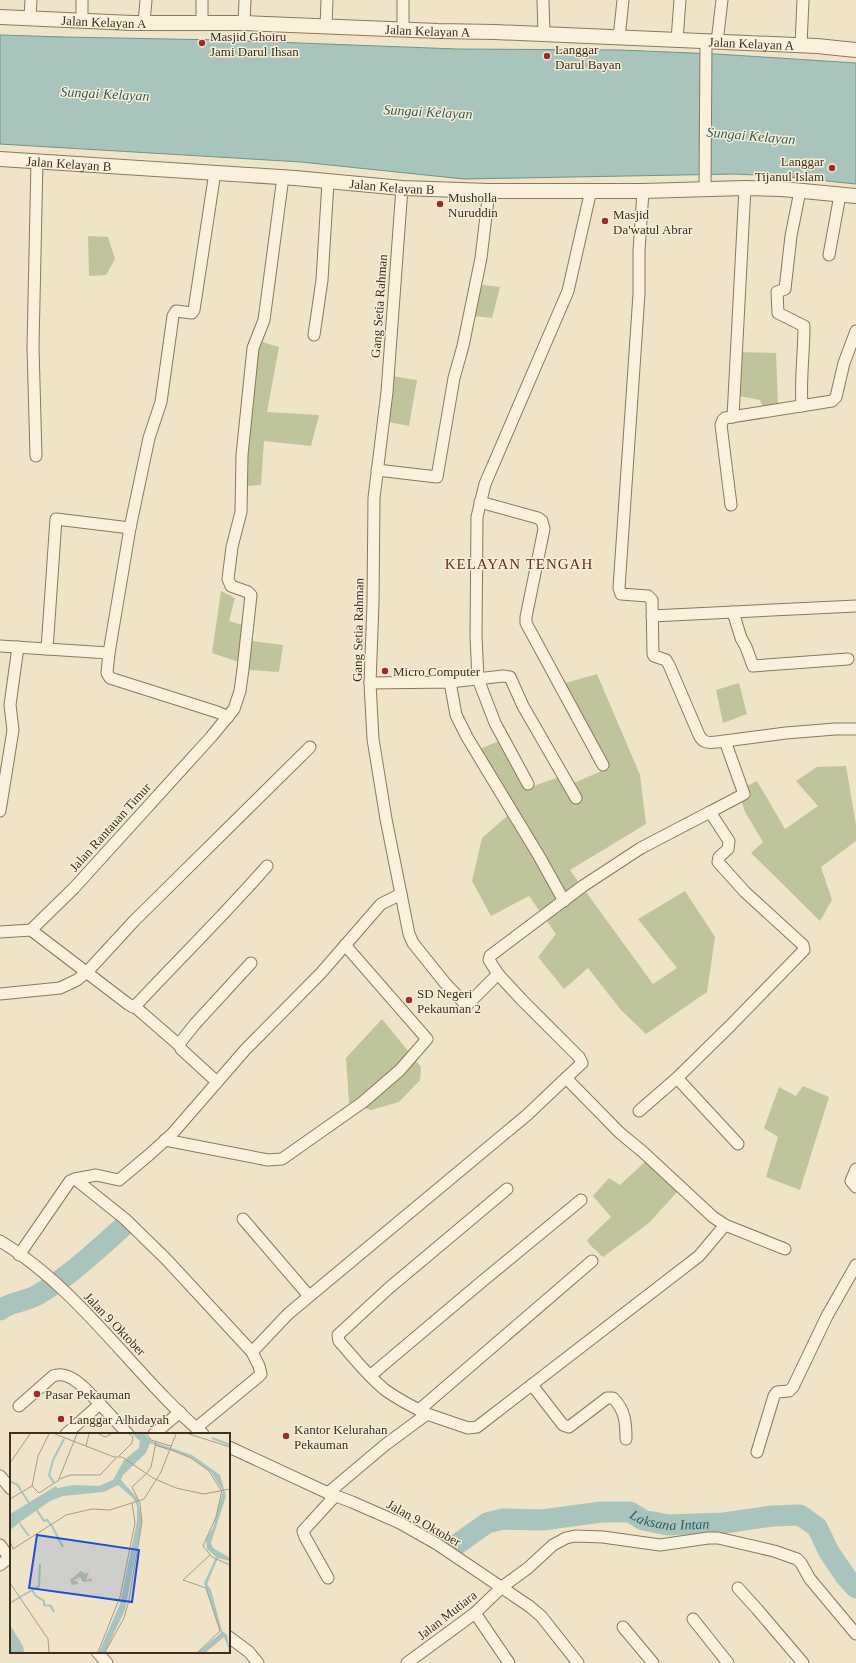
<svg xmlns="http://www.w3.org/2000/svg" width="856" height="1663" font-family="'Times New Roman',serif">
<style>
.cemetery{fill:#bfc49a}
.water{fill:#a9c4bc;stroke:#6f938a}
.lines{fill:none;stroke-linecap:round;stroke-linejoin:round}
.river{stroke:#a9c4bc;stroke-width:21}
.minor-casing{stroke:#8d765c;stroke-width:13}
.tertiary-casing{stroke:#8d765c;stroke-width:16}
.minor{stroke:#faf1dc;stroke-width:11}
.tertiary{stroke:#faf1dc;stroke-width:14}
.poi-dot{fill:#9e2a2b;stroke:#f7eed8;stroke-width:1.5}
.labels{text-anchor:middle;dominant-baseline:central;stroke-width:3;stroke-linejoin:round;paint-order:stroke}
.street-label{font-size:13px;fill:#3d2e20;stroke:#f7eed8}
.poi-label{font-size:13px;fill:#3d2e20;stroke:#f7eed8;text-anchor:start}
.water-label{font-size:14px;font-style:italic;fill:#2f5d5a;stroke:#f7eed8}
.quarter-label{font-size:15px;letter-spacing:1px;fill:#6b2e1e;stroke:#f7eed8}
.inset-river{fill:none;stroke:#a9c4bc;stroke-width:2}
.inset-road{fill:none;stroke:#a89b85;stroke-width:1}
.view{fill:#1d4ed8;fill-opacity:0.15;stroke:#1d4ed8;stroke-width:2}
.inset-edge{fill:none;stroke:#3d2e20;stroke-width:2}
</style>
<rect width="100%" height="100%" fill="#f0e4c8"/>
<!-- cemetery -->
<g class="cemetery">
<polygon points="88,236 108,237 115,259 106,275 89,276"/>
<polygon points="482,285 500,287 492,318 473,316"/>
<polygon points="259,341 279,347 267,412 319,415 311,446 264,441 261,485 248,486 246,465"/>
<polygon points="740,352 776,353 778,406 763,407 760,400 739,396"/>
<polygon points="392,376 417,380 409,426 388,422"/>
<polygon points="221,591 235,598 229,621 243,625 244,640 283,645 279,672 250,670 239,662 212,653"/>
<polygon points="597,674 640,775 646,824 570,870 653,984 677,968 638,919 685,891 715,937 707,992 646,1034 621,1010 588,968 564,989 538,957 556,934 529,896 491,916 472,881 482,838 514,810 477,750 499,741 525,789 559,777 574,783 606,769 562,684"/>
<polygon points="739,683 747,714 723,723 716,690"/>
<polygon points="846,766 856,825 856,841 821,867 832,900 820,921 751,853 763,842 745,812 742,803 746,796 745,787 757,781 785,829 818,806 796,781 817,767"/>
<polygon points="382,1019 421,1067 420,1080 399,1102 371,1110 349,1103 346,1058"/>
<polygon points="803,1086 829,1097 800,1190 766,1177 778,1137 764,1128 779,1087 796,1096"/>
<polygon points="647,1160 678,1191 649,1223 603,1257 590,1245 587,1240 611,1217 593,1196 609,1178 620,1185"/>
</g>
<!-- water -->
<polygon class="water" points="0,35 64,37 221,40 457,49 620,50 716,54 856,63 856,184 779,176 734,174 464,179 301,162 0,144"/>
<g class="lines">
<!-- river -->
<g class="river">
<path d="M0 1310C11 1301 27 1302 39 1294 71 1275 98 1249 125 1225"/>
<path id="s1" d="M456 1545 487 1523 503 1519 542 1520 602 1512H630L643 1520 668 1525 724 1523 772 1516 800 1515 817 1527 829 1552 846 1577 856 1588"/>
</g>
<!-- minor casing -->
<g class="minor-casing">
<g id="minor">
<polyline points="543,0 544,34"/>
<polyline points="30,17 31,0"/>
<polyline points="82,20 82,0"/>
<polyline points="144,23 146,0"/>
<polyline points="202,23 202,0"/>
<polyline points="244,23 245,0"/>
<polyline points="326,26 327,0"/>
<polyline points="403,29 403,0"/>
<polyline points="619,38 623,0"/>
<polyline points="677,40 680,0"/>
<polyline points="717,42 722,0"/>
<polyline points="801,45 803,0"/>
<polyline points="402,188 387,392 374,498 373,603 370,683 373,739 386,819 409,934 413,943 445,983 465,1004 468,1004 498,974"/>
<polyline points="705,189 706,41"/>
<path d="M643 191 639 251V294L619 588 621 594 648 596 652 600 653 654 654 656 666 660 669 665 699 735C703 743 708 743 717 742L786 733 835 729H856"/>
<path d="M800 191 791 236 785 289 777 292 778 313 804 326C804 353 800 380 802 406"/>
<polyline points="829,255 840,195"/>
<polyline points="314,335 322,280 328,182"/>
<polyline points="733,417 745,188"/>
<polyline points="36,456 33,347 37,161"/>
<polyline points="377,470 437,477 454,378 463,346 481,258 489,191"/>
<polyline points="480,502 538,518 542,521 544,529 526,617 526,623 603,765"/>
<polyline points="731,505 721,425 723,420 725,418 832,401 836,397 844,363 856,331"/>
<polyline points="733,612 741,638 746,647 753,666 848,659"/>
<polyline points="652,616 856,606"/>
<polyline points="0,646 109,653 107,673 110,678 217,712 228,717"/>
<polyline points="47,649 56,519 130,528"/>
<polyline points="109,653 130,528 149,438 161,402 173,316 176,311 192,313 194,310 215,172"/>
<polyline points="450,682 503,676 510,677 523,706 576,798"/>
<polyline points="370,683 450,682 456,715 467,737 539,856 564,901"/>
<polyline points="528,784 495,723 478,679 476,636 477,517 485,484 568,291 591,190"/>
<polyline points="0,811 13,730 10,705 18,647"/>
<polyline points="710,812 641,848 583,886 490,956 489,960 498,974 521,999 579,1057 582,1063 566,1078 620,1133 643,1152 713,1217 725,1225 785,1249"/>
<path d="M31 930 128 1004 133 1007 138 1003C181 957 226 913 267 866"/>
<polyline points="0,932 31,930 74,888 211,737 234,709 240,691 243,669 251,595 248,592 231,586 228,579 232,547 241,512 242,455 253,348 264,320 283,177"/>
<polyline points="0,994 60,988 77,980 87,972 134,921 310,747"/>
<polyline points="134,1006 179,1045"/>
<polyline points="677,1078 738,1144"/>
<polyline points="217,1082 181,1049 179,1044 195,1024 251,963"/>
<polyline points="639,1111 677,1078 730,1026 804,950 803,945 745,892 718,862 719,857 728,849 729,841 710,812 744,794 725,741"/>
<polyline points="165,1140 268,1160 282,1159 363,1102 400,1070 427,1039 345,945"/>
<polyline points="856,1169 851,1181 856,1187"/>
<polyline points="75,1179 125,1219 166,1259 252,1352 259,1366 261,1374 258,1377 196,1428"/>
<polyline points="243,1219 309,1296"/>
<path d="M0 1241C80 1289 133 1374 203 1434"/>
<polyline points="19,1255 70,1181 75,1179 96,1175 119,1180 150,1154 172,1134 245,1050 321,973 381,904 401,894"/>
<polyline points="252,1352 288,1314 527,1115 566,1078"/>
<polyline points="370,1376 479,1284 581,1200"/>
<path d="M532 1385 563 1425 569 1427 607 1398H613C625 1410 626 1422 626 1439"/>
<path d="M19 1406 53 1376C71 1369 90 1394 100 1404"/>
<polyline points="419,1410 592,1261"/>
<polyline points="427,1414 468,1428 477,1427 699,1256 725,1225"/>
<polyline points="66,1434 100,1404 128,1434"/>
<polyline points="154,1434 180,1412"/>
<polyline points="229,1447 328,1493 352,1502 400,1523 437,1544 529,1606 541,1616 578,1663"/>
<polyline points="757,1452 774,1396 777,1392 789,1391 793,1387 827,1316 856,1265"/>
<polyline points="0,1476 11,1489"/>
<path d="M328 1493 385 1445 427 1414C413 1407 397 1399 384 1389 367 1375 353 1357 339 1341L338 1335 389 1288 507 1189"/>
<polyline points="0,1545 9,1557"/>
<polyline points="0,1565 11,1556"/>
<polyline points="328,1578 305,1537 303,1531 335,1496"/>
<polyline points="738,1588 757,1609 803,1663"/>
<polyline points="475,1613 509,1663"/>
<polyline points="693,1619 728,1663"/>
<polyline points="623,1627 653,1663"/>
<polyline points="229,1637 249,1652 258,1663"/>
<polyline points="97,1652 107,1663"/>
<polyline points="407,1663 475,1613 502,1587 528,1568 553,1545 566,1538 575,1536 603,1537 660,1545 708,1538 718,1538 774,1551 797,1559 801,1563 810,1579 856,1634"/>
</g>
</g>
<!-- tertiary casing -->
<g class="tertiary-casing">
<g id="tertiary">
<path id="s2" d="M0 17 132 23H244L438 31 495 32 817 46 856 50"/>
<path id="s3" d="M0 159 295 178 402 188 489 191H643L745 188 782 189 856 196"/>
</g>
</g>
<!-- minor -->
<use href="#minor" class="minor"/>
<!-- tertiary -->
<use href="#tertiary" class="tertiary"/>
</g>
<!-- markers -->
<g class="poi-dot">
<circle cx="202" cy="43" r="4"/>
<circle cx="547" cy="56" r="4"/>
<circle cx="832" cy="168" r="4"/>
<circle cx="440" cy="204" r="4"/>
<circle cx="605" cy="221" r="4"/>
<circle cx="385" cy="671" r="4"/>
<circle cx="409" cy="1000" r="4"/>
<circle cx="37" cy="1394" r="4"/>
<circle cx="61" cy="1419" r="4"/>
<circle cx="286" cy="1436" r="4"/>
</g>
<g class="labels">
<!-- street labels -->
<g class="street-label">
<text stroke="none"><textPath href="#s2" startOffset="104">Jalan Kelayan A</textPath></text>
<text stroke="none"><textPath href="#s2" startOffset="428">Jalan Kelayan A</textPath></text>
<text stroke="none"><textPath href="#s2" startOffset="752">Jalan Kelayan A</textPath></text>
<text stroke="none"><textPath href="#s3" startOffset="69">Jalan Kelayan B</textPath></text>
<text stroke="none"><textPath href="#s3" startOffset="393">Jalan Kelayan B</textPath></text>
<text transform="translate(379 306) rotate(-86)">Gang Setia Rahman</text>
<text transform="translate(358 630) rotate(-89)">Gang Setia Rahman</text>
<text transform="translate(110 827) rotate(-48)">Jalan Rantauan Timur</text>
<text transform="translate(115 1324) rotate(46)">Jalan 9 Oktober</text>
<text transform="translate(424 1523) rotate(29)">Jalan 9 Oktober</text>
<text transform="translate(447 1615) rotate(-38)">Jalan Mutiara</text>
</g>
<!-- poi labels -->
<g class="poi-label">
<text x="210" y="36">Masjid Ghoiru<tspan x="210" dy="15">Jami Darul Ihsan</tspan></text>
<text x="555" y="49">Langgar<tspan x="555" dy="15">Darul Bayan</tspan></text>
<text x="824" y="161" text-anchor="end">Langgar<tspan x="824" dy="15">Tijanul Islam</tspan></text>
<text x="448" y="197">Musholla<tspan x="448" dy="15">Nuruddin</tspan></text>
<text x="613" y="214">Masjid<tspan x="613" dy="15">Da'watul Abrar</tspan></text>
<text x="393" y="671">Micro Computer</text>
<text x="417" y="993">SD Negeri<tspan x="417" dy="15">Pekauman 2</tspan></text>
<text x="45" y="1394">Pasar Pekauman</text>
<text x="69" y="1419">Langgar Alhidayah</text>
<text x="294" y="1429">Kantor Kelurahan<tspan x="294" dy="15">Pekauman</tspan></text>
</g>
<!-- water labels -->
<g class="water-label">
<text transform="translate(105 94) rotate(3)">Sungai Kelayan</text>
<text transform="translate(428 112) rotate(3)">Sungai Kelayan</text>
<text transform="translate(751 136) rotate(5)">Sungai Kelayan</text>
<text stroke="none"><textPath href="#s1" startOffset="224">Laksana Intan</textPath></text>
</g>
<!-- quarter labels -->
<g class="quarter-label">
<text x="519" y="564">KELAYAN TENGAH</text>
</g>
</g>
<!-- overview -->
<g transform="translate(10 1433)">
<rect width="220" height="220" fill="#f0e4c8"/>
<path d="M71 138 75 141 79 139 76 147 82 145V148L73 149 70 144 63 148H67L68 151 62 152 60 147Z" fill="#bfc49a"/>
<path d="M122 1H135L141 8 182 22 210 42 216 63 201 110 203 115 220 125V128L208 125 197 151 201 157 212 198 217 202 220 219 214 204 196 219H188L211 200 194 150 206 124 197 116 196 106 203 95 213 58 201 39 180 24 140 10 136 20 113 42 111 47 128 66 132 89 115 177 95 219H89L110 171 127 88V73L123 65 108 52 94 59 53 63 40 68 10 89 11 92 9 90 0 97V81L46 53 47 55 64 52 89 53 103 47 114 27 129 15 130 8ZM0 192 13 213 14 219H0Z" fill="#a9c4bc"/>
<path class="inset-river" d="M202 5 220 12M0 48 8 52 11 58M44 50 39 42 43 27 54 6M12 59 19 70M26 76 34 88 37 87 42 93 53 114M10 91 19 103M22 157 26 163 34 168V172L41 173 44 179M0 170 29 153 30 131"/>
<path class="inset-road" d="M45 1 104 24H112L143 45 166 55 194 61 220 56M89 1 95 4 101 1M137 1 141 7 161 13M179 1 220 14M145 12 160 17M76 13 79 1M161 17 181 25 199 38 211 57M109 23 122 10 123 4 119 1M0 30 20 1M137 40 141 34 146 9M50 46 60 42H90L106 25M48 48 67 1M22 53 28 23 39 1M212 57 206 84 193 113 202 124 220 132M0 66 22 53 29 60 49 47M0 108 3 116 56 82 82 76 100 77 134 66 151 39 166 1M0 150 38 206 39 219M88 219 110 164 125 90 122 70M95 219 114 185 119 167 132 89 130 70 122 54 136 41M188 219 210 198 196 155 173 147 200 122"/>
<path class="view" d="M27 102 129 117 122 169 19 155Z"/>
<rect width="220" height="220" class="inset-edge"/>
</g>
</svg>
